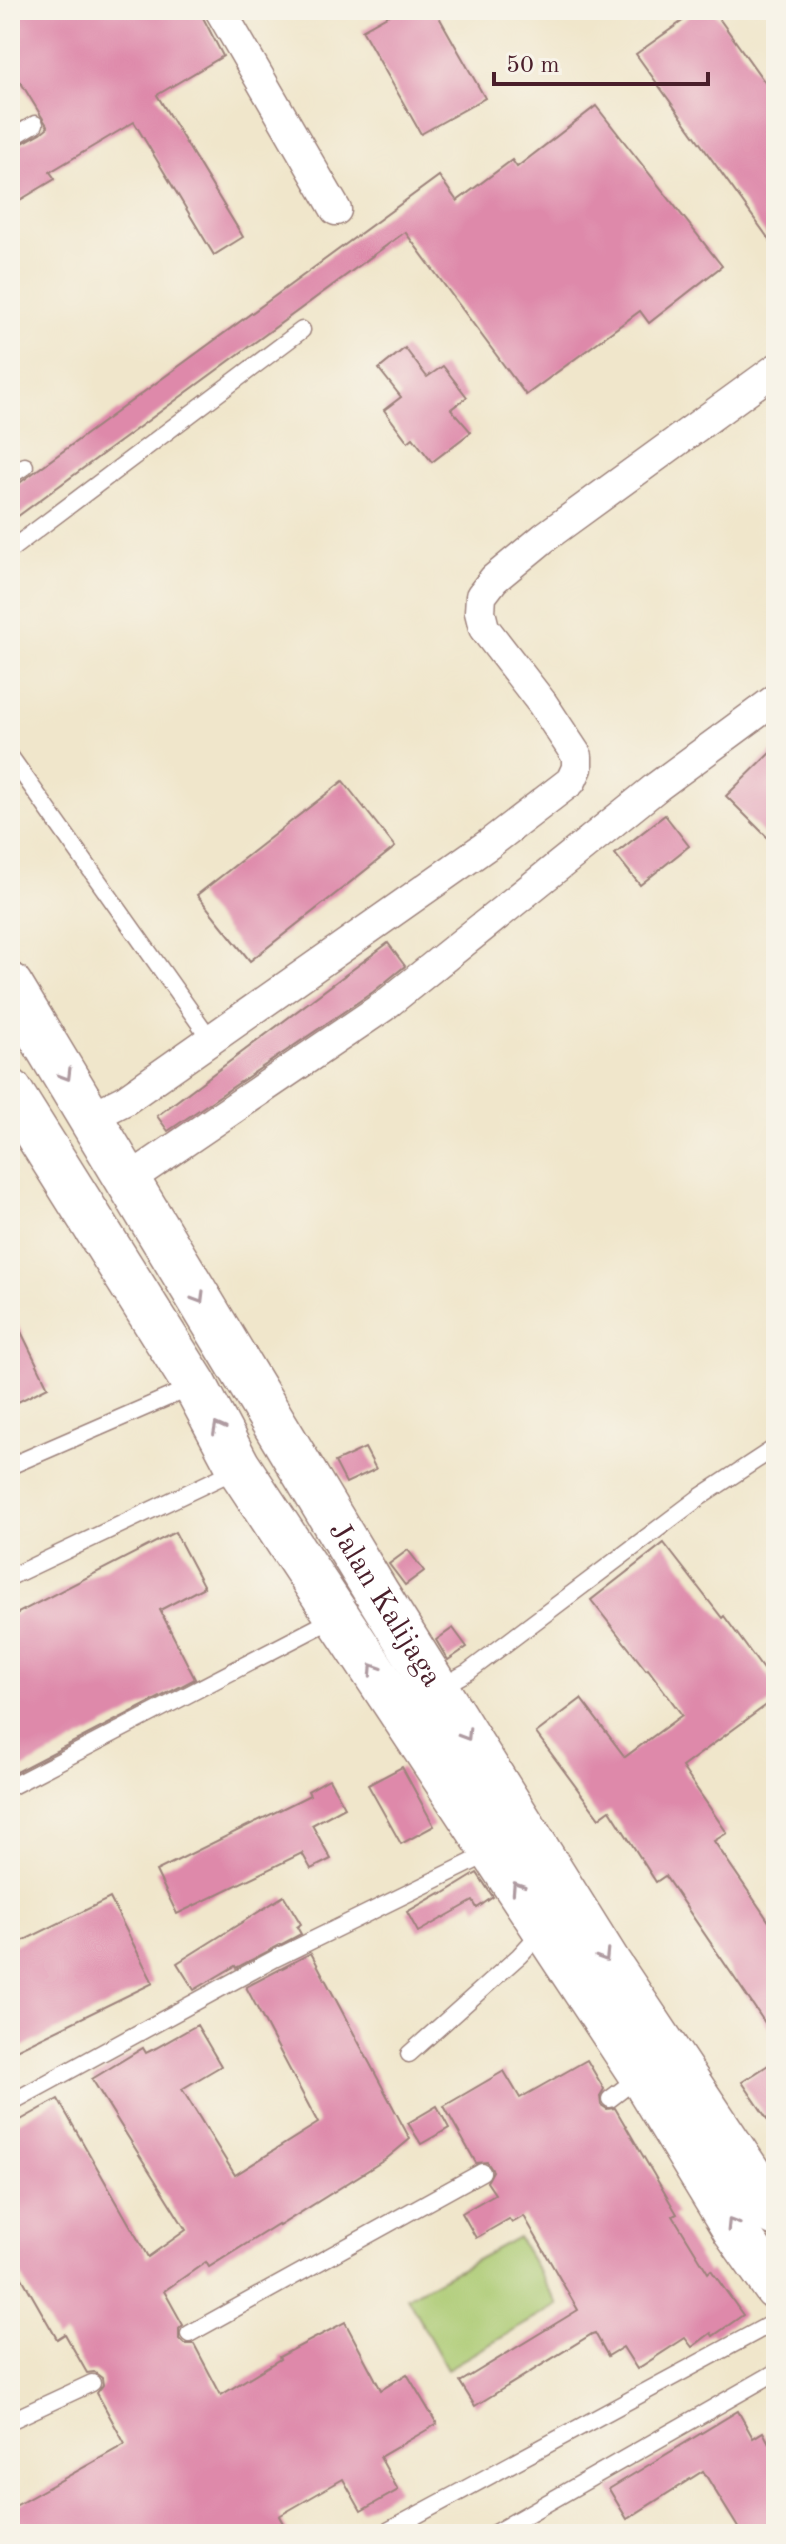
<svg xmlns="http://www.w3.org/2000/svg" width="786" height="2544" font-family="'Old Standard TT',serif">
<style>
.green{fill:#abca72;stroke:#7a744e;stroke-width:2}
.building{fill:#de89aa}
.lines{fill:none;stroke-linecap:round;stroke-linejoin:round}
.lane-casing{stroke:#9d827b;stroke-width:19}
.street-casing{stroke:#9d827b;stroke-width:33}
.highway-casing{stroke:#9d827b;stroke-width:47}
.lane{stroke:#fff;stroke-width:16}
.street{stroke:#fff;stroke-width:30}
.highway{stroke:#fff;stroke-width:44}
.oneway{stroke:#ae9aa0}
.labels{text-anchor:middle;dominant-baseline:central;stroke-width:8;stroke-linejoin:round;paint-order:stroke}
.street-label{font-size:30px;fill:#4a1f2b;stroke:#f7f3e8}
</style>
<rect width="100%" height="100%" fill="#f7f3e8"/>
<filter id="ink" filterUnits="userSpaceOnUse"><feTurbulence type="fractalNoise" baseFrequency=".0125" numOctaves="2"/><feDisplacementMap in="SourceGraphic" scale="16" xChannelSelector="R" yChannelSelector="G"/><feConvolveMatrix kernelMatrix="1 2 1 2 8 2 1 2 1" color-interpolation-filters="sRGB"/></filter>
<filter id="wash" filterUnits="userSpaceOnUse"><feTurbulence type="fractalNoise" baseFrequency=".006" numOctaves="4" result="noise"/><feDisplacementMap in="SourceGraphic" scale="32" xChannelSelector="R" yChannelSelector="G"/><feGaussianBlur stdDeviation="1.8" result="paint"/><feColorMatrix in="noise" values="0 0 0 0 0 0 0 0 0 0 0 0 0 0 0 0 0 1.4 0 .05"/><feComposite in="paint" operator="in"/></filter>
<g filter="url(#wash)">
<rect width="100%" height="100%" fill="#f0e6cb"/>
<!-- green -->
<polygon class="green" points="518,2237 558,2305 447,2369 407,2297"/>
<g id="blocks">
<!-- building -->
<g class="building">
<polygon points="10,10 199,10 223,56 157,95 243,237 214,255 134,122 50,172 55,179 10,206 10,150 41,133 48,127 20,81 10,87"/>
<polygon points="398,10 435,10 485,98 421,134 362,30"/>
<polygon points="698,10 713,10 776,98 776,249 636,54"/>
<polygon points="596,106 722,266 649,323 640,311 526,395 405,232 10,522 10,490 439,176 457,201 512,160 517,167"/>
<polygon points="405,348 427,377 443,366 467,397 451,409 471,432 432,462 413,438 408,442 384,410 401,397 379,369"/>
<polygon points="776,747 776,846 726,796"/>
<polygon points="343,781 395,847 250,961 197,895"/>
<polygon points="665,815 689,846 640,885 615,854"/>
<polygon points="388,943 405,966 373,992 168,1131 157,1116"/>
<polygon points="10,1309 48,1387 10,1406"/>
<polygon points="365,1448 376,1469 346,1483 335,1462"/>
<polygon points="175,1532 204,1587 160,1610 195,1679 10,1775 10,1617"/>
<polygon points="664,1543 722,1618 724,1616 776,1687 776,1698 682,1767 727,1833 714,1841 776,1932 776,2039 665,1876 656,1882 610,1810 599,1818 536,1733 581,1699 625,1757 682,1715 648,1669 646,1670 591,1600"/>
<polygon points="408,1550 424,1571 405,1585 389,1564"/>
<polygon points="453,1628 467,1647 448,1660 436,1640"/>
<polygon points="402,1767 434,1826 401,1844 368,1785"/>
<polygon points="329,1779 345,1807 312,1825 331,1859 311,1869 302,1853 177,1914 156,1871 310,1795 308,1791"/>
<polygon points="477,1873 493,1897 477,1908 473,1901 418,1932 407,1912 440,1893 441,1895"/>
<polygon points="284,1896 301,1924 297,1927 301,1934 236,1968 235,1966 194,1990 177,1963"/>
<polygon points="110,1898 153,1983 10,2053 10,1947"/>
<polygon points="311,1953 410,2139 386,2159 279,2226 278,2224 209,2267 206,2262 164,2291 183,2325 179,2329 179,2339 184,2344 194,2344 221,2395 280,2359 279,2357 345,2322 381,2390 407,2374 437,2424 380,2457 398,2490 361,2511 343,2479 279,2516 289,2534 10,2534 10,2509 125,2444 97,2393 103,2385 102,2378 94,2372 87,2373 65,2334 57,2339 10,2257 10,2126 58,2099 148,2257 186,2230 92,2079 143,2048 146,2053 156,2048 197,2025 221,2066 182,2089 235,2175 318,2123 246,1987"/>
<polygon points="587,2060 604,2089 600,2096 601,2105 607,2109 615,2108 677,2214 673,2216 708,2273 711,2270 743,2315 713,2336 711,2333 692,2347 685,2338 637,2369 623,2347 608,2356 595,2333 592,2334 475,2406 460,2382 578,2310 524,2216 512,2223 509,2219 476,2238 462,2213 495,2194 487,2182 493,2171 487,2162 476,2163 444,2106 504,2071 520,2098"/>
<polygon points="776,2060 776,2132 742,2082"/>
<polygon points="437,2106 449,2128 421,2144 408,2123"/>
<polygon points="738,2411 753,2438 763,2432 776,2456 776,2534 742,2534 703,2471 627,2519 609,2489"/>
</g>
</g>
</g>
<g filter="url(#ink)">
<use href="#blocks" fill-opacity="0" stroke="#9d827b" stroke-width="2"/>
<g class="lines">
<!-- lane casing -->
<g class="lane-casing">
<g id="lane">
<polyline points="10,139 35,124"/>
<polyline points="10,476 25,466"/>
<polyline points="10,550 302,330"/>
<polyline points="10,756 211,1040"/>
<polyline points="10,1466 194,1386"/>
<polyline points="10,1577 223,1476 237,1467"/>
<polyline points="439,1688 468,1672 700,1497 776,1447"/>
<polyline points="10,1787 335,1618"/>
<polyline points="409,2054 519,1956 543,1930"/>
<polyline points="610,2099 640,2076"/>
<polyline points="10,2103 276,1958 492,1852"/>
<polyline points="189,2334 482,2172"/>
<polyline points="10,2421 92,2383"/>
<polyline points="382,2534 776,2321"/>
<polyline points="493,2534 776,2372"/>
</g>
</g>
<!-- street casing -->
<g class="street-casing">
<g id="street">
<polyline points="220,10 336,210"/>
<polyline points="91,1117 125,1100 489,844 571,781 577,768 577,756 542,703 484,628 480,612 481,596 494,579 545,537 776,369"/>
<polyline points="128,1180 384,1006 658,786 776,699"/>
</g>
</g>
<!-- highway casing -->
<g class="highway-casing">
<g id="highway">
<path id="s1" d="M10 985 376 1592 609 1964 776 2214"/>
<polyline points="10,1091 195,1385 238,1466 641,2075 735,2230 776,2288"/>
</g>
</g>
<!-- lane -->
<use href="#lane" class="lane"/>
<!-- street -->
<use href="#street" class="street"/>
<!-- highway -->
<use href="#highway" class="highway"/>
</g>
<!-- one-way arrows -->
<defs><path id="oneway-chevron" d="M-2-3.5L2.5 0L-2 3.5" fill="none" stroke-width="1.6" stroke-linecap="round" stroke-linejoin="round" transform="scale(2)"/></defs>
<g class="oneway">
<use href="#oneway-chevron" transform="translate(66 1075) rotate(59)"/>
<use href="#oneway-chevron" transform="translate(199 1298) rotate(59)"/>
<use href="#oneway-chevron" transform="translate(218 1428) rotate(-118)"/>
<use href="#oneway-chevron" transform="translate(374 1669) rotate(-123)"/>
<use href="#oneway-chevron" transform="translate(466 1735) rotate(58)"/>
<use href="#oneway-chevron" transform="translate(517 1887) rotate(-123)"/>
<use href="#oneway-chevron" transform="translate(604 1956) rotate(58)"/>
<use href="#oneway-chevron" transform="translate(732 2224) rotate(-122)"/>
</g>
</g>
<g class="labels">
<!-- street labels -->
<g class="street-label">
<text stroke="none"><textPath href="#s1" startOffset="724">Jalan Kalijaga</textPath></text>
</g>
</g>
<!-- margin -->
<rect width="786" height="2544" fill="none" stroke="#f7f3e8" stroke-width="40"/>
<!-- scale -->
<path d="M494 72v12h214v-12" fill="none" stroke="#4a1f2b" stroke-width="4"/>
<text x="506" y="72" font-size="24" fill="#4a1f2b" stroke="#f7f3e8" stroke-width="6" paint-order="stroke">50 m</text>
</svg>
